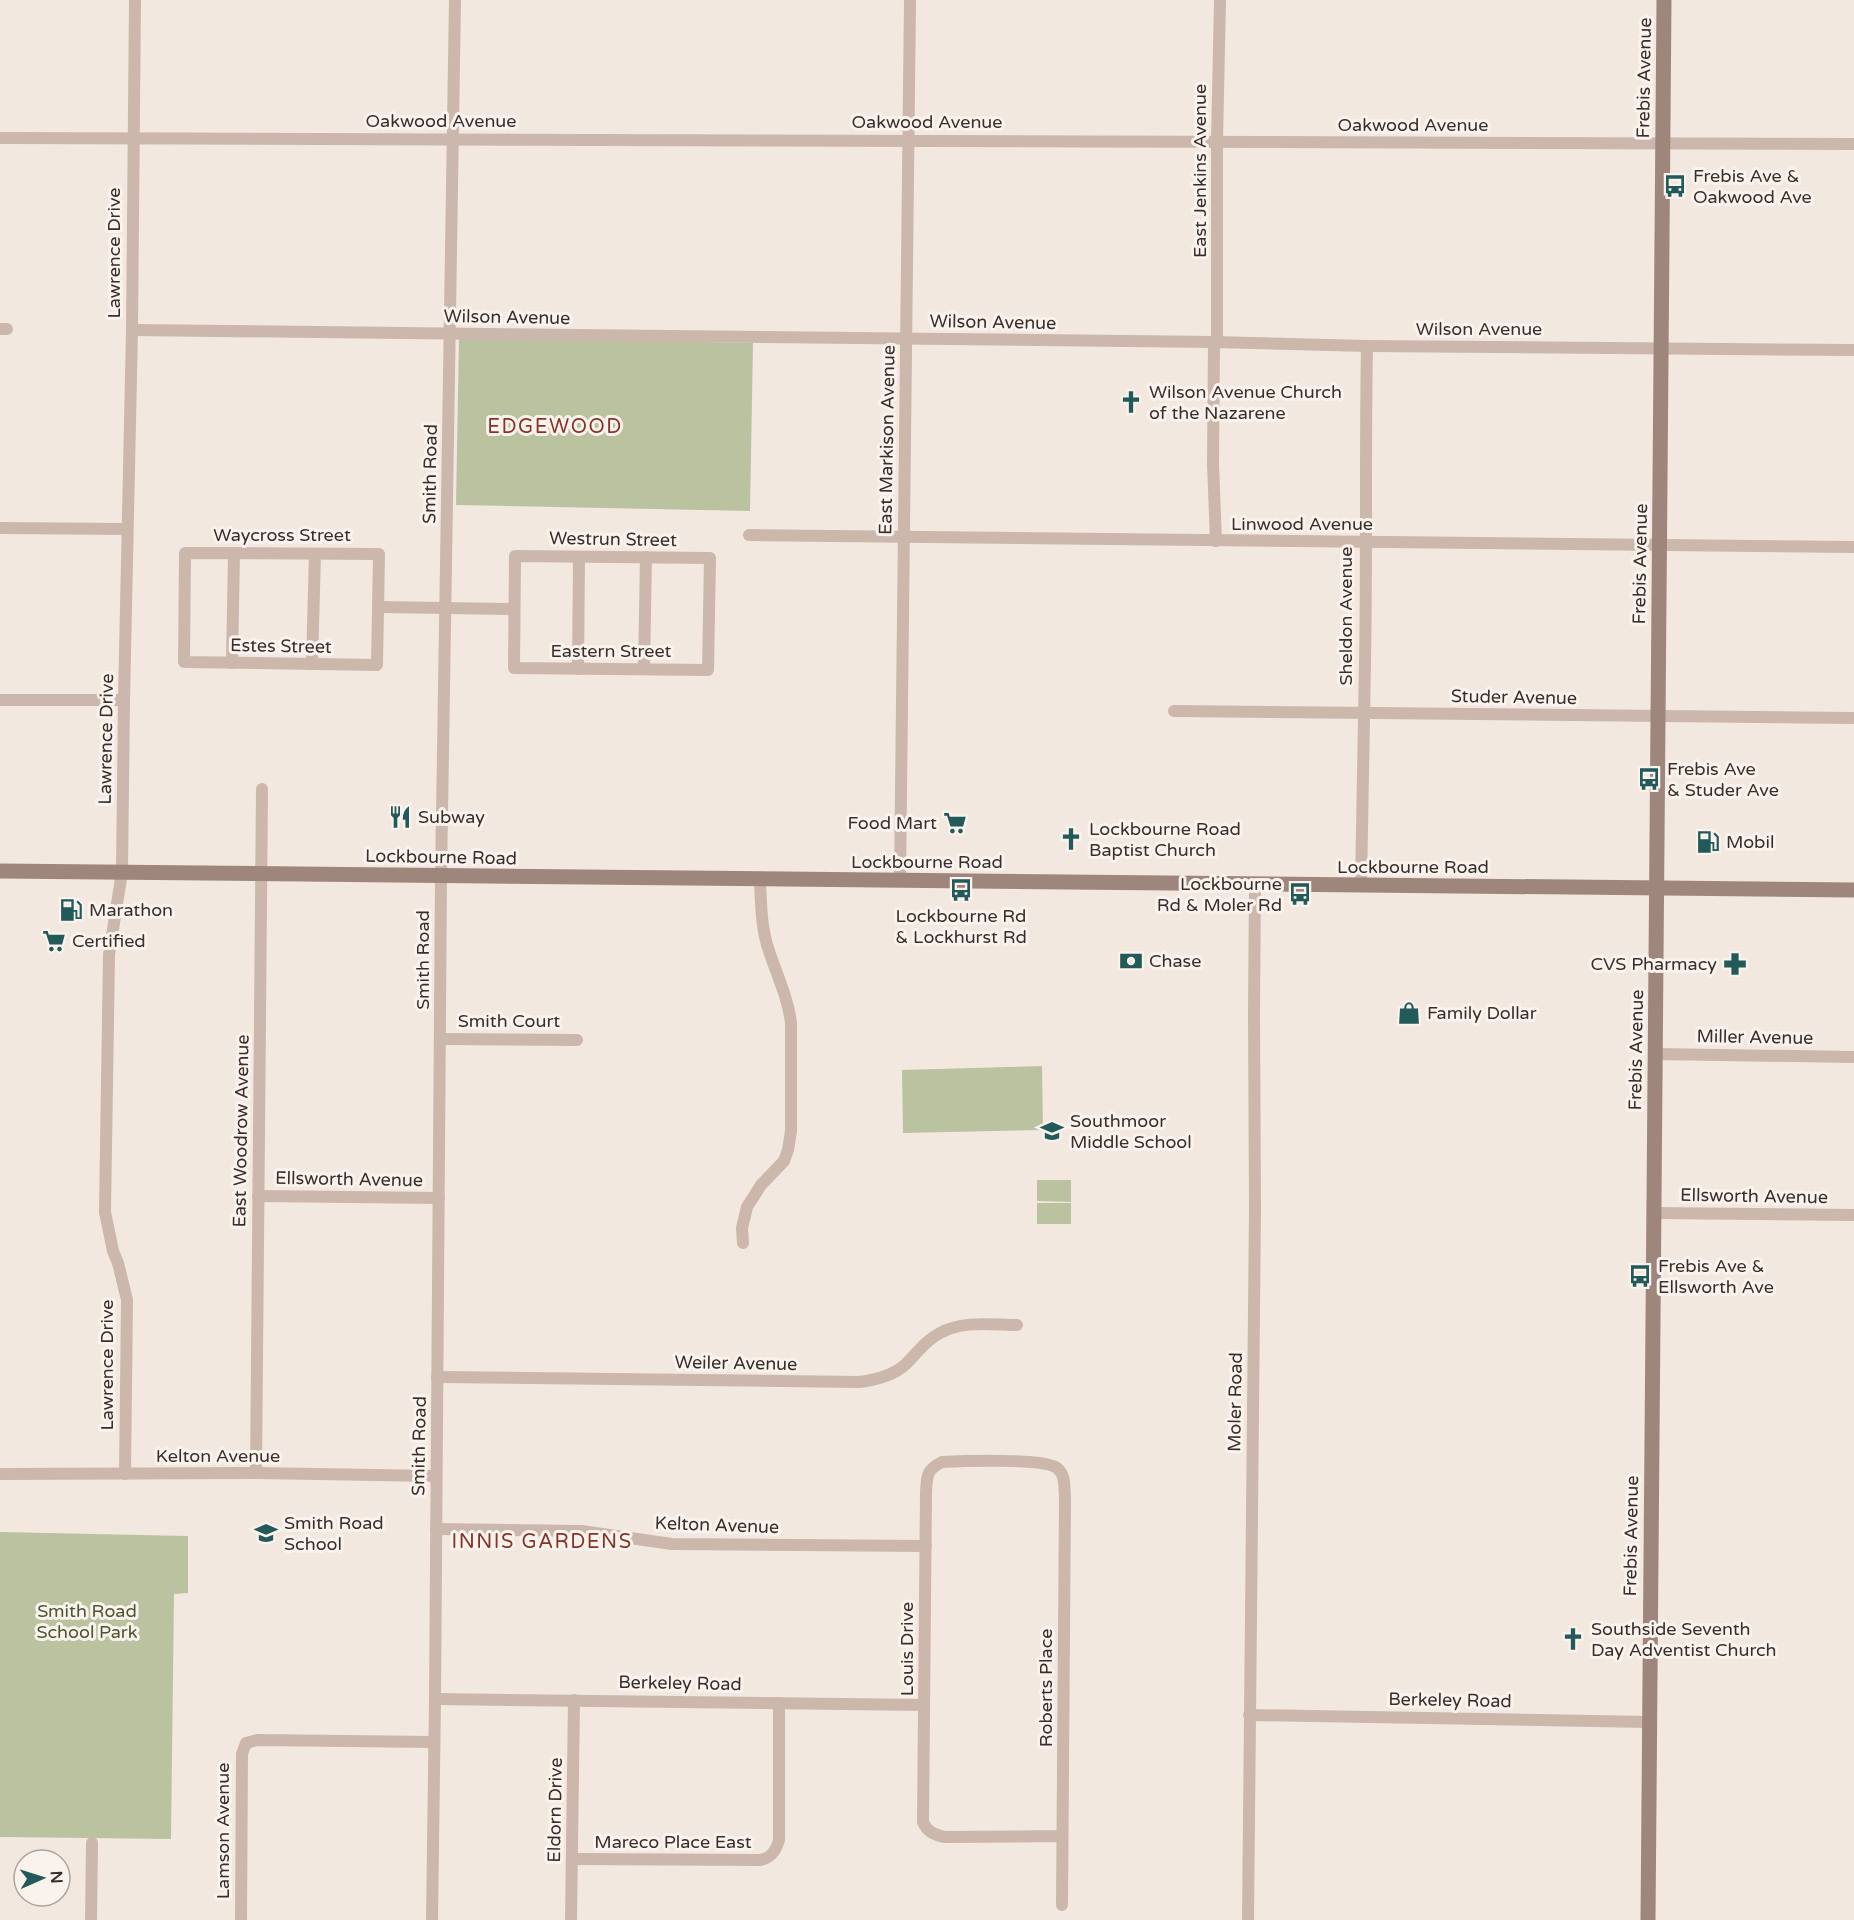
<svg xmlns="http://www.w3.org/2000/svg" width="1854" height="1920" font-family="'Varela Round',sans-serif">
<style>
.green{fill:#bac2a0}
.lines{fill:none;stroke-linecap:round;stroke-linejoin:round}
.minor{stroke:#cbb7ac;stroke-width:12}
.secondary{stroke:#9f867d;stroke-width:15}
.labels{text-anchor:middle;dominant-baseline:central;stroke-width:6;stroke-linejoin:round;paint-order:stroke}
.street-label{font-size:18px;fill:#392e2b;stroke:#faf3ed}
.poi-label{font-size:18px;fill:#392e2b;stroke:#faf3ed;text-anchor:start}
.park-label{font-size:18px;fill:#4c572f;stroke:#faf3ed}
.neighbourhood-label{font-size:20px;letter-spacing:1.5px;fill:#863426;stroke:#faf3ed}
</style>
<rect width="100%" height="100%" fill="#f3e8e0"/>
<!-- green -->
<g class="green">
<polygon points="459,337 753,343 750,511 456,505"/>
<polygon points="1042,1066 1043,1130 903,1133 902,1070"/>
<polygon points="1037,1180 1071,1180 1071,1202 1037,1201"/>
<rect x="1037" y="1203" width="34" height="21"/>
<polygon points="0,1532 188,1536 188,1593 174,1594 171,1839 0,1837"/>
</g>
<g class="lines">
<!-- minor -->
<g class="minor">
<polyline points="0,138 1854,144"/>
<polyline points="0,329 7,329"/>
<polyline points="132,330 1214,342 1367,346 1854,350"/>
<polyline points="1214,342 1213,464 1216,541"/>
<polyline points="1217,342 1217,142 1220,0"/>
<polyline points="0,528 127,529"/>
<polyline points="749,535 1854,547"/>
<polygon points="185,553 379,554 377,665 184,662"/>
<polygon points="515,556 710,558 708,670 514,668"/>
<polyline points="378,607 514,609"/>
<polyline points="232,663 234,553"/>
<polyline points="312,664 315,554"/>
<polyline points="578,669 579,557"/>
<polyline points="644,669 646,557"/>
<polyline points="0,700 124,700"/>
<polyline points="1174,711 1854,718"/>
<polyline points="900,880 910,0"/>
<path d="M1361 886C1362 811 1364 736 1365 662 1367 556 1365 451 1367 346"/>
<polyline points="441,1039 577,1040"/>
<polyline points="1655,1054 1854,1057"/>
<polyline points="258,1196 439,1198"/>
<polyline points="1654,1213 1854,1215"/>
<path d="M743 1243 742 1228 747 1207 761 1185 784 1161 788 1150 791 1131V1023C788 998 777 975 769 951 761 928 761 904 760 880"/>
<path d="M437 1377 859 1382C876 1380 893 1376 906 1364 917 1353 926 1340 940 1333 963 1320 992 1325 1017 1325"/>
<polyline points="256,1473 262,789"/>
<polyline points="0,1474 256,1473 436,1476"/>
<polyline points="125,1474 127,1300 118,1263 113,1251 105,1212 109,955 122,872 124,700 132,330 135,0"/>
<polyline points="436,1529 581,1531 672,1544 926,1546"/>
<polyline points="435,1699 924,1705"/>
<polyline points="1249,1715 1649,1722"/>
<path d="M572 1859 760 1860C771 1858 776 1851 779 1840V1703"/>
<path d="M1062 1905 1065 1498C1064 1488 1066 1475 1057 1468 1045 1458 961 1461 942 1462 926 1470 927 1476 926 1493L923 1822C927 1832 935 1835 945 1837L1062 1836"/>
<polyline points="91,1920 92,1843"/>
<polyline points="241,1920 242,1754 246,1743 257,1740 434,1742"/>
<polyline points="432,1920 435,1699 441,876 455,0"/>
<polyline points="571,1920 574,1700"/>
<polyline points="1248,1920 1255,1209 1254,1012 1255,885"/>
</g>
<!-- secondary -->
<g class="secondary">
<polyline points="0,871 1854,890"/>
<polyline points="1648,1920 1664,0"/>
</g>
</g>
<!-- icons -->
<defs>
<g id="bus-bare" transform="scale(1.8)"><path d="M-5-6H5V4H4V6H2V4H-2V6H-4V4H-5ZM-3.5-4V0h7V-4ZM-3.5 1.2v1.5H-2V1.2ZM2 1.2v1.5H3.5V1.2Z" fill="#215a58" stroke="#faf3ed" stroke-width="2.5" paint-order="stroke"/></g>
<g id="church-bare" transform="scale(1.8)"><path d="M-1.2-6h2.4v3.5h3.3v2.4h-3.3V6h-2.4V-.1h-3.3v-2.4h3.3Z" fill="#215a58" stroke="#faf3ed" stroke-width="2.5" paint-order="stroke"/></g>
<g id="restaurant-bare" transform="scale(1.8)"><path d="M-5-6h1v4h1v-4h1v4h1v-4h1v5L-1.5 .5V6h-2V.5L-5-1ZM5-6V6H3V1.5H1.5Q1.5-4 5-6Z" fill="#215a58" stroke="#faf3ed" stroke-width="2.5" paint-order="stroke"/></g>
<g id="supermarket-bare" transform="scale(1.8)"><path d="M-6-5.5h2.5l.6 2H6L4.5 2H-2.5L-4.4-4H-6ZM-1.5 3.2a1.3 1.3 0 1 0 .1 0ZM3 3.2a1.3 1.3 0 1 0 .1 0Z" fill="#215a58" stroke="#faf3ed" stroke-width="2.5" paint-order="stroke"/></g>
<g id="fuel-bare" transform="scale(1.8)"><path d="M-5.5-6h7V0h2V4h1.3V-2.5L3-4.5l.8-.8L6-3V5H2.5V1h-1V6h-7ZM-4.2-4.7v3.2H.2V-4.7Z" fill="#215a58" stroke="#faf3ed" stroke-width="2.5" paint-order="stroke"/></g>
<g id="bank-bare" transform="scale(1.8)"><path d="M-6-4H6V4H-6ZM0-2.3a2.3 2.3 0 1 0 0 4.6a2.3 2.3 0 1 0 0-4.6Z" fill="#215a58" stroke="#faf3ed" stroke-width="2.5" paint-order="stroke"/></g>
<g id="pharmacy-bare" transform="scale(1.8)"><path d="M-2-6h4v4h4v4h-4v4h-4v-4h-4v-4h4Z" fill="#215a58" stroke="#faf3ed" stroke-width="2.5" paint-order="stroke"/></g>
<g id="shop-bare" transform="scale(1.8)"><path d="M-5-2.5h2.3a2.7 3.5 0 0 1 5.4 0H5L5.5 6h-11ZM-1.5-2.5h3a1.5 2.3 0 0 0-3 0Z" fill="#215a58" stroke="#faf3ed" stroke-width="2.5" paint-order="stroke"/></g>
<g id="school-bare" transform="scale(1.8)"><path d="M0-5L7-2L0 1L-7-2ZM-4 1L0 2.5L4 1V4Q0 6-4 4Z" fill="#215a58" stroke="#faf3ed" stroke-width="2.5" paint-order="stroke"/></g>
</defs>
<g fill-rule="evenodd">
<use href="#bus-bare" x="1675" y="186"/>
<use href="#church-bare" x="1131" y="402"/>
<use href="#bus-bare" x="1649" y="779"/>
<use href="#restaurant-bare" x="400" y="817"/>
<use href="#supermarket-bare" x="955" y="823"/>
<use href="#church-bare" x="1071" y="839"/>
<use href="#fuel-bare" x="1708" y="842"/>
<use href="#bus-bare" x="961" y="890"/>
<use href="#bus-bare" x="1300" y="894"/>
<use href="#fuel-bare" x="71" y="910"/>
<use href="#supermarket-bare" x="54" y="941"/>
<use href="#bank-bare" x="1131" y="961"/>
<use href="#pharmacy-bare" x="1735" y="964"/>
<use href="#shop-bare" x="1409" y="1013"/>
<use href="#school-bare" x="1052" y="1131"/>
<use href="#bus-bare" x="1640" y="1276"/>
<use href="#school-bare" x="266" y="1533"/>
<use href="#church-bare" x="1573" y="1639"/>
</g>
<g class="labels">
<!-- street labels -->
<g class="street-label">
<text transform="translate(1644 78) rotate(-89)">Frebis Avenue</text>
<text x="441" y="121">Oakwood Avenue</text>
<text x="927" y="122">Oakwood Avenue</text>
<text x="1413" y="125">Oakwood Avenue</text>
<text transform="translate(1200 171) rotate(-90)">East Jenkins Avenue</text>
<text transform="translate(114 253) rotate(-90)">Lawrence Drive</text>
<text transform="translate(507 317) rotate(1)">Wilson Avenue</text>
<text transform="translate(993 322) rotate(1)">Wilson Avenue</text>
<text x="1479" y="329">Wilson Avenue</text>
<text transform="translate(887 440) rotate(-89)">East Markison Avenue</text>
<text transform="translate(430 474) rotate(-89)">Smith Road</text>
<text x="1302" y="524">Linwood Avenue</text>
<text x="282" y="535">Waycross Street</text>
<text transform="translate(613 539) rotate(1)">Westrun Street</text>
<text transform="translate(1640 564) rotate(-89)">Frebis Avenue</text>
<text transform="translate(1346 616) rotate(-90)">Sheldon Avenue</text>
<text transform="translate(281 646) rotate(1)">Estes Street</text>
<text x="611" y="651">Eastern Street</text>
<text transform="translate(1514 697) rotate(1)">Studer Avenue</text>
<text transform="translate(106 739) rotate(-89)">Lawrence Drive</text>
<text transform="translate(441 857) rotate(1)">Lockbourne Road</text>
<text x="927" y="862">Lockbourne Road</text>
<text x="1413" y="867">Lockbourne Road</text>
<text transform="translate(423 960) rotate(-90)">Smith Road</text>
<text x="509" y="1021">Smith Court</text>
<text transform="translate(1755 1037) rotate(1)">Miller Avenue</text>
<text transform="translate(1636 1050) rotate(-89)">Frebis Avenue</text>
<text transform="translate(241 1131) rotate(-89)">East Woodrow Avenue</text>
<text transform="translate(349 1179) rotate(1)">Ellsworth Avenue</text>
<text transform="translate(1754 1196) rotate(1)">Ellsworth Avenue</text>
<text transform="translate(736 1363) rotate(1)">Weiler Avenue</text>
<text transform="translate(107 1365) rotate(-90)">Lawrence Drive</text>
<text transform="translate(1235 1402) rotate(-89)">Moler Road</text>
<text transform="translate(419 1446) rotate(-89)">Smith Road</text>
<text x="218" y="1456">Kelton Avenue</text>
<text transform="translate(717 1525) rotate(2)">Kelton Avenue</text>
<text transform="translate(1631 1536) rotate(-89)">Frebis Avenue</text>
<text transform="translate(907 1649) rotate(-90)">Louis Drive</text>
<text transform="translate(680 1683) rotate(1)">Berkeley Road</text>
<text transform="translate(1046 1688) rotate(-90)">Roberts Place</text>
<text transform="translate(1450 1700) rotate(1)">Berkeley Road</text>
<text transform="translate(555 1810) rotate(-89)">Eldorn Drive</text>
<text transform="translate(223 1831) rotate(-90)">Lamson Avenue</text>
<text x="673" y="1842">Mareco Place East</text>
</g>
<!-- poi labels -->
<g class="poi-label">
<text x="1693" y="176">Frebis Ave &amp;<tspan x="1693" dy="21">Oakwood Ave</tspan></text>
<text x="1149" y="392">Wilson Avenue Church<tspan x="1149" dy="21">of the Nazarene</tspan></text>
<text x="1667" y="769">Frebis Ave<tspan x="1667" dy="21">&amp; Studer Ave</tspan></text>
<text x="418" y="817">Subway</text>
<text x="937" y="823" text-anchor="end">Food Mart</text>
<text x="1089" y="829">Lockbourne Road<tspan x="1089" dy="21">Baptist Church</tspan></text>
<text x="1726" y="842">Mobil</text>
<text x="1282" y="884" text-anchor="end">Lockbourne<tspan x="1282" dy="21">Rd &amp; Moler Rd</tspan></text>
<text x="89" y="910">Marathon</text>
<text x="961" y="916" text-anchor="middle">Lockbourne Rd<tspan x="961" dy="21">&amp; Lockhurst Rd</tspan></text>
<text x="72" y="941">Certified</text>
<text x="1149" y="961">Chase</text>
<text x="1717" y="964" text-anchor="end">CVS Pharmacy</text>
<text x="1427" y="1013">Family Dollar</text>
<text x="1070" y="1121">Southmoor<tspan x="1070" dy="21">Middle School</tspan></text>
<text x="1658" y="1266">Frebis Ave &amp;<tspan x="1658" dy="21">Ellsworth Ave</tspan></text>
<text x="284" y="1523">Smith Road<tspan x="284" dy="21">School</tspan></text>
<text x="1591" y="1629">Southside Seventh<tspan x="1591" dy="21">Day Adventist Church</tspan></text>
</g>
<!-- park labels -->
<g class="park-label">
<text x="87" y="1611">Smith Road<tspan x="87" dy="21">School Park</tspan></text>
</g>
<!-- neighbourhood labels -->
<g class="neighbourhood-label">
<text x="555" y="427">EDGEWOOD</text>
<text x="542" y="1542">INNIS GARDENS</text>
</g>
</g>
<!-- north arrow -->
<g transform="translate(42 1878) rotate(87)"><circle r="28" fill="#faf3ed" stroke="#ada49f" stroke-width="1.5"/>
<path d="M0-4.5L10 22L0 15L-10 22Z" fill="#215a58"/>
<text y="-9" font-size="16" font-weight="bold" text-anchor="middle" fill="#392e2b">N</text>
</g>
</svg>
